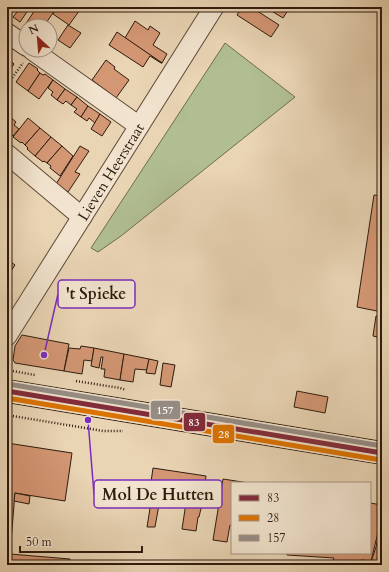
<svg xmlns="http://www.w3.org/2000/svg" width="389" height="572" font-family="Cardo,serif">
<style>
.green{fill:#b0be92;stroke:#6e6c50}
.building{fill:#d49774;stroke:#2d1b0e}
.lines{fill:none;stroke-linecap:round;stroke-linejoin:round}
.minor-casing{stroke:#5c4938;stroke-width:21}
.major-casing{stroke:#2d1b0e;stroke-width:24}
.path{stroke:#2d1b0e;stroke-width:2.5;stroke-dasharray:1 2;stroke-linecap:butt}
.minor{stroke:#f1e3ce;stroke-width:19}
.major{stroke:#e4ba7a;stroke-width:22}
.bus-1-casing{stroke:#f1e3ce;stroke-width:8}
.bus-2-casing{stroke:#f1e3ce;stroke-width:8}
.bus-3-casing{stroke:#f1e3ce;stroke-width:8}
.bus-1{stroke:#822a3a;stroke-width:5}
.bus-2{stroke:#dc7301;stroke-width:5}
.bus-3{stroke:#968d86;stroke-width:5}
.labels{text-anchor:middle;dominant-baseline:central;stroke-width:3.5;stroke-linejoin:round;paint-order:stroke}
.street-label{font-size:15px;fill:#2d1b0e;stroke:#f1e3ce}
.leader{fill:none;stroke:#7b2cbf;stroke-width:1.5}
.callout-dot{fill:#7b2cbf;stroke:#f1e3ce;stroke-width:1.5}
.callout{fill:#f1e3ce;stroke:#7b2cbf;stroke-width:1.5}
.callout-label{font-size:16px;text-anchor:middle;font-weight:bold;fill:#2d1b0e}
.line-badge{stroke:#f1e3ce;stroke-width:1.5}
.badge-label{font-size:11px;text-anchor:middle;font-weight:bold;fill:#fff}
</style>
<rect width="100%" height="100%" fill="#e9d4b4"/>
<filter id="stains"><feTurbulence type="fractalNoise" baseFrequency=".005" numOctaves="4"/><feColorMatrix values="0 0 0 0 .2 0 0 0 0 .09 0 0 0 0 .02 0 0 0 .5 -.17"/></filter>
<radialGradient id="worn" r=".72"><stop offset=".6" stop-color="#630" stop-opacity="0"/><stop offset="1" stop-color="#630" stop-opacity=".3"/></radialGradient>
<!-- green -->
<polygon class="green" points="225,43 295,97 121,236 98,252 91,248"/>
<!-- building -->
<g class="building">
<polygon points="7,7 29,7 28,8 29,9 20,22 13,17 17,12 14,10 7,20"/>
<polygon points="37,7 57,7 46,23 52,27 50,29 50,26 26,26 26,34 21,31"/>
<polygon points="57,7 82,7 69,25 53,14"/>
<polygon points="242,7 251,7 279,25 271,37 237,15"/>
<polygon points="265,7 290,7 283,18"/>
<polygon points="135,21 148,30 150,26 160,33 153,45 167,54 162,63 125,38"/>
<polygon points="68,25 81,33 70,48 58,40"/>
<polygon points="117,32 162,63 161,63 150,56 143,67 109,45"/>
<polygon points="7,58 14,64 7,74"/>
<polygon points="106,60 115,67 114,69 129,80 116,98 92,80"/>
<polygon points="29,63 38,69 37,70 40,73 28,91 16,82"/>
<polygon points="40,73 43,75 45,74 53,80 39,99 28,91"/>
<polygon points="53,80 65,89 57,100 51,95 53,92 48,88"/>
<polygon points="65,89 77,97 71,105 66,101 63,104 57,100"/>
<polygon points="77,97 88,106 81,117 74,112 77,109 71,105"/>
<polygon points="88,106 100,114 95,123 89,118 87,121 81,117"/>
<polygon points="100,114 111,122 102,136 91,129"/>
<polygon points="9,116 16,122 14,125 19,129 13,136 7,131 7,120"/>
<polygon points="28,118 40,128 25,145 22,142 21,143 13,137"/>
<polygon points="40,128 51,137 35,156 27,149 28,148 25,145"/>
<polygon points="51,137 62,146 47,163 44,161 43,162 35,156"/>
<polygon points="62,146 73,156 60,176 50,168 51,166 47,163"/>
<polygon points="80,146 89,151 75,172 80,174 68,192 56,184"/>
<polygon points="374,195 382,196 382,312 357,307"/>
<polygon points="7,259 15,265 7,277"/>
<polygon points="376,316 382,317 382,338 373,336"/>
<polygon points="22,335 69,344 64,371 15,363 13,360 15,346"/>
<polygon points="81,346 94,348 92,361 84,360 82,374 64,371 69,348 80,349"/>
<polygon points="94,348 124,354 120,380 104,377 105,369 101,369 103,357 101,357 99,368 91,366"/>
<polygon points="124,354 149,359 147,370 135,369 133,382 120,380"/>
<polygon points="149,359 158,361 155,374 146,373"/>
<polygon points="163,363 175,365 171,387 160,385"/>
<polygon points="297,391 328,397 325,413 294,407"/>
<polygon points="7,443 72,453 65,501 15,493 10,554 70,559 69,565 7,565"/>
<polygon points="153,468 206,476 205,483 222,485 220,498 204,496 199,517 198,517 196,531 182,529 186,503 160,499 155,527 147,527 152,496 149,496"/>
<polygon points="223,479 249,483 232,483 232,526 230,525 227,542 213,540"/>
<polygon points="15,493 30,496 29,504 14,501"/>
<polygon points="370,503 382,505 382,516 371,561 361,560 361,563 356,565 340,565 333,560 334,558 287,555 287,553 370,553"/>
<polygon points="382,516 382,565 370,565 376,547"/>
</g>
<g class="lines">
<!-- minor casing -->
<g class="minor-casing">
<g id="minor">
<polyline points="7,33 26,46"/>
<polyline points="32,50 139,126"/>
<polyline points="7,154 82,217"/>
<polyline points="7,336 214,7"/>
</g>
</g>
<!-- major casing -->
<g class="major-casing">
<polyline id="major" points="7,391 382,453"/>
</g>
<!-- path -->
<g class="path">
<polyline points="7,85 23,63"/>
<polyline points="7,370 35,375"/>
<polyline points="76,381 120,388 126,390"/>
<polyline points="7,415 103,431 123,431"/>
</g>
<!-- minor -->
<use href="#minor" class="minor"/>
<!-- major -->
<use href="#major" class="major"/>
<!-- bus-1 casing -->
<g class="bus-1-casing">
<polyline id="bus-1" points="7,391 382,453"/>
</g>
<!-- bus-2 casing -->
<g class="bus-2-casing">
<polyline id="bus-2" points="7,398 381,460"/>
</g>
<!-- bus-3 casing -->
<g class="bus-3-casing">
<polyline id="bus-3" points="8,384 382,446"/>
</g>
<!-- bus-1 -->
<use href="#bus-1" class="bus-1"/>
<!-- bus-2 -->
<use href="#bus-2" class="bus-2"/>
<!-- bus-3 -->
<use href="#bus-3" class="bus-3"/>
</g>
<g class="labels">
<!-- street labels -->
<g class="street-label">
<text transform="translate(111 172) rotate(-58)">Lieven Heerstraat</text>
</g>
</g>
<!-- callouts -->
<path class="leader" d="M44 355L58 294M88 420L94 494"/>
<g class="callout-dot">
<circle cx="44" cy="355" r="4"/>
<circle cx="88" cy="420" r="4"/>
</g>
<g class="callout">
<rect x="58" y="280" width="77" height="28" rx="4"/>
<rect x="94" y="480" width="128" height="28" rx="4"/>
</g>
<g class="callout-label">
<text x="96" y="299">'t Spieke</text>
<text x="158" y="500">Mol De Hutten</text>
</g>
<g class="line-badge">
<rect x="150" y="400" width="31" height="20" rx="4" fill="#968d86"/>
<rect x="183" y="412" width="23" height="20" rx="4" fill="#822a3a"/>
<rect x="212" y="424" width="23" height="20" rx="4" fill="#dc7301"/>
</g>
<g class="badge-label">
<text x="165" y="414">157</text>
<text x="194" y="426">83</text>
<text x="224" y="438">28</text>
</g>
<!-- margin -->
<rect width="389" height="572" fill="none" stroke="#e9d4b4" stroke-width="24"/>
<rect x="8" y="8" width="373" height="556" fill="none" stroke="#2d1b0e" stroke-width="2"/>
<rect x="12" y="12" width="365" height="548" fill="none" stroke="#2d1b0e"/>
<!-- legend -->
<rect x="231" y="482" width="140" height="72" fill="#f1e3ce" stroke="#a39381"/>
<rect x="239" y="495" width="20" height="6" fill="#822a3a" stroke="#a39381"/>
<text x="267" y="502" font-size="12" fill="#2d1b0e">83</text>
<rect x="239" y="515" width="20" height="6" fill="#dc7301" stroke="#a39381"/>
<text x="267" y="522" font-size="12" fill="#2d1b0e">28</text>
<rect x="239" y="535" width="20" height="6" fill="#968d86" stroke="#a39381"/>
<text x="267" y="542" font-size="12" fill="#2d1b0e">157</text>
<!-- north arrow -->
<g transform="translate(38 38) rotate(334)"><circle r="19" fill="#f1e3ce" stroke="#a39381"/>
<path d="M0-3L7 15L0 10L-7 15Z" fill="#8f2418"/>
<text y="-6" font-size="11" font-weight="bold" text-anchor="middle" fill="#2d1b0e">N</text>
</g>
<!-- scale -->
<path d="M20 546v6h122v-6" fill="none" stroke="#2d1b0e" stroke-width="2"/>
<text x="26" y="546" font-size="12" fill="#2d1b0e" stroke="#f1e3ce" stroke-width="3" paint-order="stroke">50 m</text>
<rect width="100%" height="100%" filter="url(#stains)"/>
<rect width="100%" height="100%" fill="url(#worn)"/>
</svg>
